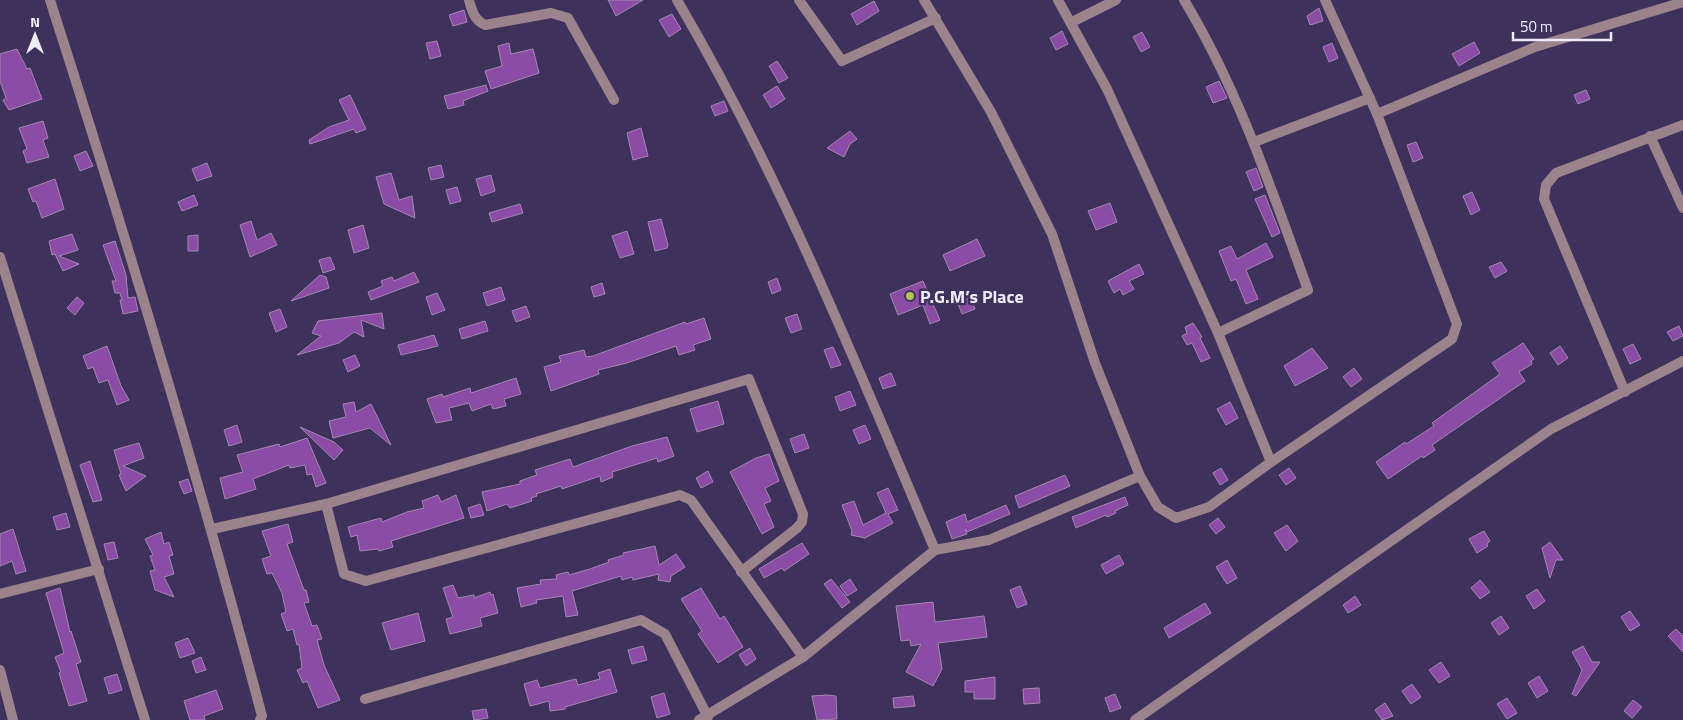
<svg xmlns="http://www.w3.org/2000/svg" width="1683" height="720" font-family="'Titillium Web',sans-serif">
<style>
.building{fill:#8a4ca5;stroke:#a486b2}
.lines{fill:none;stroke-linecap:round;stroke-linejoin:round}
.minor{stroke:#9b838b;stroke-width:10}
.poi-dot{fill:#b5c249;stroke:#3e325c;stroke-width:2}
.labels{text-anchor:middle;dominant-baseline:central;stroke-width:5;stroke-linejoin:round;paint-order:stroke}
.poi-label{font-size:18px;font-weight:bold;fill:#efecfc;stroke:#3e325c;text-anchor:start}
</style>
<rect width="100%" height="100%" fill="#3e325c"/>
<!-- building -->
<g class="building">
<polygon points="608,0 643,0 616,16"/>
<polygon points="874,1 879,11 857,25 851,14"/>
<polygon points="1319,8 1323,21 1310,25 1307,16"/>
<polygon points="464,10 467,22 453,26 449,15"/>
<polygon points="672,14 681,29 669,37 659,20"/>
<polygon points="1062,31 1068,44 1056,50 1050,38"/>
<polygon points="1142,32 1150,47 1141,52 1133,37"/>
<polygon points="437,41 441,56 430,59 426,43"/>
<polygon points="1474,42 1480,53 1459,66 1452,54"/>
<polygon points="509,43 511,54 533,49 539,73 491,89 485,71 502,66 498,46"/>
<polygon points="1332,43 1338,58 1329,62 1323,47"/>
<polygon points="17,49 27,69 30,68 42,99 9,110 3,100 6,98 0,81 0,54"/>
<polygon points="777,61 788,78 779,83 769,66"/>
<polygon points="1219,81 1227,98 1213,103 1206,87"/>
<polygon points="486,85 488,91 463,101 464,105 448,109 444,96"/>
<polygon points="777,86 785,99 771,108 763,95"/>
<polygon points="1586,90 1590,99 1578,104 1574,95"/>
<polygon points="350,95 366,129 356,133 354,129 310,144 309,140 329,127 349,120 339,100"/>
<polygon points="724,101 728,111 715,116 711,106"/>
<polygon points="43,121 48,138 43,140 49,157 27,163 23,151 27,149 19,128"/>
<polygon points="641,128 648,156 633,160 627,133"/>
<polygon points="850,131 857,139 850,144 844,157 827,148"/>
<polygon points="1416,142 1423,158 1413,162 1407,145"/>
<polygon points="86,151 93,166 80,171 74,156"/>
<polygon points="207,163 212,176 197,181 192,169"/>
<polygon points="441,165 444,177 431,180 428,168"/>
<polygon points="1256,168 1263,187 1254,191 1246,172"/>
<polygon points="391,173 399,200 412,196 415,218 384,204 376,177"/>
<polygon points="491,175 495,191 481,196 476,179"/>
<polygon points="55,179 64,209 42,218 36,201 33,202 28,189"/>
<polygon points="457,187 461,201 450,204 446,190"/>
<polygon points="1472,192 1480,210 1471,215 1463,196"/>
<polygon points="194,195 198,205 182,211 178,202"/>
<polygon points="1265,195 1280,233 1272,237 1255,199"/>
<polygon points="1110,203 1117,222 1096,230 1088,211"/>
<polygon points="520,204 523,213 492,222 489,213"/>
<polygon points="661,219 668,245 667,248 655,251 648,222"/>
<polygon points="251,221 257,240 271,233 277,245 250,257 240,225"/>
<polygon points="363,225 369,248 354,253 348,230"/>
<polygon points="627,231 634,254 620,258 612,236"/>
<polygon points="72,234 78,250 59,256 79,264 63,271 55,254 52,255 49,241"/>
<polygon points="198,235 198,251 188,251 188,236"/>
<polygon points="977,239 985,256 950,271 943,255"/>
<polygon points="115,241 126,275 128,298 135,297 138,311 123,314 120,300 122,300 120,293 115,293 112,281 116,281 103,245"/>
<polygon points="1266,243 1273,257 1246,270 1258,299 1246,304 1236,279 1231,281 1219,251 1231,246 1237,259"/>
<polygon points="330,257 335,269 323,273 319,260"/>
<polygon points="1501,262 1507,271 1495,278 1489,267"/>
<polygon points="1139,264 1144,274 1129,281 1134,289 1123,295 1120,289 1114,293 1108,281"/>
<polygon points="414,272 419,282 371,300 368,292 383,286 381,281 392,277 394,281"/>
<polygon points="320,275 326,277 329,288 291,301"/>
<polygon points="777,278 781,290 772,294 768,282"/>
<polygon points="923,281 940,320 930,324 923,305 898,315 890,294"/>
<polygon points="602,283 605,294 594,297 591,287"/>
<polygon points="501,287 505,300 487,306 483,293"/>
<polygon points="437,293 445,310 432,315 426,297"/>
<polygon points="969,293 975,309 962,314 956,298"/>
<polygon points="77,297 84,303 75,315 67,308"/>
<polygon points="526,306 530,317 516,322 512,311"/>
<polygon points="280,309 287,327 276,332 269,313"/>
<polygon points="382,313 384,329 361,320 364,337 354,332 339,343 297,355 321,336 312,333 318,321"/>
<polygon points="797,314 802,329 791,333 785,318"/>
<polygon points="704,318 711,339 693,345 695,350 679,355 676,346 627,363 598,370 599,374 551,391 544,367 561,362 559,356 584,350 586,357 593,356 685,322 686,324"/>
<polygon points="485,321 488,331 462,339 459,329"/>
<polygon points="1193,323 1202,337 1200,338 1210,358 1201,362 1192,343 1187,345 1182,336 1187,333 1185,327"/>
<polygon points="1679,326 1683,336 1673,341 1667,332"/>
<polygon points="434,335 438,346 401,355 398,345"/>
<polygon points="1523,343 1534,359 1531,361 1532,364 1519,372 1525,381 1432,445 1435,450 1423,458 1422,456 1388,479 1376,462 1405,442 1406,444 1434,426 1432,423 1500,374 1492,363"/>
<polygon points="1633,344 1641,359 1630,364 1623,349"/>
<polygon points="107,346 121,386 129,400 117,405 108,380 99,383 93,367 88,369 83,356"/>
<polygon points="1560,346 1568,358 1558,365 1550,353"/>
<polygon points="833,347 841,365 831,368 824,350"/>
<polygon points="1312,348 1328,368 1295,386 1284,366"/>
<polygon points="355,355 360,366 348,372 343,360"/>
<polygon points="1354,368 1362,379 1351,387 1343,377"/>
<polygon points="891,373 896,385 883,389 879,378"/>
<polygon points="516,378 521,394 504,399 506,406 493,409 491,404 472,411 469,403 449,408 452,420 436,423 427,399 442,394 443,397 470,388 471,393"/>
<polygon points="850,391 856,405 840,411 835,397"/>
<polygon points="718,401 724,424 697,432 690,409"/>
<polygon points="354,402 356,412 371,404 391,445 370,428 333,438 329,421 346,417 343,404"/>
<polygon points="1230,402 1238,418 1226,425 1217,409"/>
<polygon points="237,425 242,442 229,446 224,430"/>
<polygon points="865,425 871,439 859,444 853,430"/>
<polygon points="300,427 334,442 343,450 334,460"/>
<polygon points="804,434 809,448 795,453 790,439"/>
<polygon points="667,437 674,456 658,462 657,458 612,472 613,477 601,482 600,476 562,489 561,486 536,494 537,496 531,498 532,501 510,508 507,504 487,511 482,492 520,484 520,481 537,475 535,470 570,459 573,467 632,446"/>
<polygon points="307,438 326,483 316,487 312,474 307,475 305,465 290,468 289,465 253,479 256,489 225,499 220,478 243,472 237,455 279,444 280,447"/>
<polygon points="139,443 144,458 123,466 146,476 126,491 119,475 121,474 114,450"/>
<polygon points="769,454 779,481 765,488 771,501 764,504 774,527 762,534 730,472 756,458"/>
<polygon points="90,461 102,500 93,502 80,465"/>
<polygon points="1221,468 1228,480 1220,485 1213,473"/>
<polygon points="1289,468 1296,478 1286,485 1279,475"/>
<polygon points="708,471 713,482 701,488 696,478"/>
<polygon points="1065,475 1070,486 1019,508 1015,496"/>
<polygon points="188,479 192,491 184,494 179,482"/>
<polygon points="888,488 898,510 888,514 893,523 865,538 851,535 852,531 842,505 854,501 863,525 886,513 877,493"/>
<polygon points="438,495 441,502 456,495 464,518 391,541 393,547 379,551 378,549 360,551 357,535 351,537 348,527 381,518 382,522 407,512 424,508 422,501"/>
<polygon points="1125,497 1128,505 1115,511 1116,513 1107,517 1106,515 1076,528 1072,517"/>
<polygon points="480,504 484,515 471,518 468,508"/>
<polygon points="1006,505 1010,514 967,532 965,529 967,534 952,539 946,522 965,514 967,522"/>
<polygon points="66,513 70,527 57,530 53,517"/>
<polygon points="1218,518 1225,527 1216,534 1209,525"/>
<polygon points="288,524 293,542 287,544 304,590 306,590 309,602 304,603 312,626 317,625 322,639 317,640 324,665 340,700 318,708 307,681 303,683 297,670 302,668 299,644 297,645 293,629 287,631 281,614 286,612 282,593 272,573 267,574 262,559 271,556 262,531"/>
<polygon points="1287,525 1298,541 1286,551 1274,533"/>
<polygon points="13,529 26,571 16,574 12,561 0,566 0,534"/>
<polygon points="1484,531 1490,541 1487,544 1488,546 1477,553 1469,539"/>
<polygon points="161,532 164,544 169,542 173,555 169,556 174,574 164,577 174,597 155,590 150,571 155,570 150,556 153,555 145,539"/>
<polygon points="114,542 118,558 108,560 104,544"/>
<polygon points="1550,542 1563,560 1556,560 1550,578 1542,548"/>
<polygon points="802,543 809,554 784,571 782,568 764,578 759,569"/>
<polygon points="655,546 659,565 676,554 685,567 671,576 670,582 658,580 659,574 633,580 632,577 622,580 621,576 572,591 578,615 566,617 563,596 536,600 537,603 521,607 517,588 541,584 540,580 557,579 556,575 568,572 569,575 590,569 609,562 608,560 624,555 623,553"/>
<polygon points="1119,555 1124,564 1106,574 1101,565"/>
<polygon points="1227,560 1237,578 1227,584 1216,567"/>
<polygon points="831,579 850,602 842,608 824,584"/>
<polygon points="850,579 857,590 847,596 840,586"/>
<polygon points="1480,580 1490,592 1480,599 1471,588"/>
<polygon points="453,585 458,598 474,595 474,598 490,592 491,595 493,594 498,613 480,618 482,626 450,634 446,619 453,617 443,588"/>
<polygon points="1020,586 1027,604 1017,608 1010,590"/>
<polygon points="60,588 70,632 71,631 81,662 76,664 87,701 69,706 59,673 61,672 55,657 64,653 46,593"/>
<polygon points="701,588 720,619 724,616 743,647 718,663 698,634 702,631 681,599"/>
<polygon points="1537,589 1545,601 1534,609 1526,596"/>
<polygon points="1355,596 1361,605 1348,613 1343,605"/>
<polygon points="933,602 935,622 984,616 987,637 938,643 942,669 933,686 906,672 921,644 911,646 910,640 901,641 896,606"/>
<polygon points="1205,603 1211,613 1169,638 1164,628"/>
<polygon points="1630,611 1640,625 1630,631 1621,617"/>
<polygon points="418,613 425,641 391,650 382,623"/>
<polygon points="1501,616 1509,628 1499,635 1491,623"/>
<polygon points="1676,629 1683,636 1683,652 1668,636"/>
<polygon points="188,638 195,653 180,658 175,643"/>
<polygon points="643,646 647,660 632,664 628,650"/>
<polygon points="1583,646 1592,662 1600,662 1576,696 1572,694 1582,670 1572,652"/>
<polygon points="750,648 756,659 746,666 739,655"/>
<polygon points="201,657 206,670 196,673 192,661"/>
<polygon points="1441,662 1450,676 1439,683 1429,670"/>
<polygon points="610,669 617,692 565,707 565,709 550,711 549,701 530,706 524,684 537,680 540,688 576,679 578,685 600,679 598,673"/>
<polygon points="117,674 122,690 109,694 104,678"/>
<polygon points="1539,676 1548,691 1537,698 1528,683"/>
<polygon points="995,677 995,699 974,699 974,692 965,692 965,681"/>
<polygon points="1412,684 1421,697 1411,704 1402,691"/>
<polygon points="1039,688 1040,703 1024,704 1023,689"/>
<polygon points="216,690 223,709 204,716 205,720 190,720 184,701"/>
<polygon points="664,693 670,714 657,718 651,697"/>
<polygon points="1115,694 1121,708 1110,712 1105,698"/>
<polygon points="827,695 836,696 837,719 817,720 812,696"/>
<polygon points="913,696 915,706 894,708 893,698"/>
<polygon points="1507,698 1517,713 1507,719 1497,704"/>
<polygon points="1633,700 1642,707 1632,718 1624,711"/>
<polygon points="1385,703 1393,716 1382,720 1375,710"/>
<polygon points="486,709 488,718 474,720 472,711"/>
</g>
<g class="lines">
<!-- minor -->
<g class="minor">
<path d="M50 0C126 237 198 475 262 716L260 720"/>
<path d="M469 0C472 11 474 20 485 25L551 13 568 18 614 100"/>
<path d="M677 0C780 175 856 363 935 550"/>
<polyline points="799,0 842,61 936,18"/>
<polyline points="924,0 991,112 1052,234 1095,363 1140,476 1158,507 1176,518 1209,507 1271,462 1452,339 1457,324 1377,114 1325,0"/>
<polyline points="1058,0 1107,89 1218,333 1271,462"/>
<path d="M1184 0C1239 91 1272 191 1308 290L1218 333"/>
<polyline points="1072,22 1116,0"/>
<polyline points="1377,114 1535,47 1683,2"/>
<polyline points="1650,136 1683,208"/>
<polyline points="1254,142 1370,98"/>
<polyline points="0,257 145,720"/>
<polyline points="1625,392 1544,199 1546,185 1556,173 1683,125"/>
<polyline points="326,504 344,574 366,581 680,495 691,500 803,657"/>
<polyline points="212,529 326,504 749,379 803,514 802,522 797,528 741,572"/>
<polyline points="0,594 99,569"/>
<polyline points="0,670 13,720"/>
<polyline points="365,699 641,620 665,634 708,717"/>
<polyline points="699,720 803,657 935,550 989,540 1140,476"/>
<polyline points="1135,720 1551,429 1683,361"/>
</g>
</g>
<!-- markers -->
<circle class="poi-dot" cx="910" cy="296" r="5"/>
<g class="labels">
<!-- poi labels -->
<g class="poi-label">
<text x="920" y="296">P.G.M’s Place</text>
</g>
</g>
<!-- north arrow -->
<g transform="translate(35 35)" stroke="#3e325c" stroke-width="4" paint-order="stroke">
<path d="M0-4L9 19L0 12L-9 19Z" fill="#efecfc"/>
<text y="-8" font-size="14" font-weight="bold" text-anchor="middle" fill="#efecfc">N</text>
</g>
<!-- scale -->
<path d="M1513 32v8h98v-8" fill="none" stroke="#efecfc" stroke-width="2.5"/>
<text x="1520" y="32" font-size="15" fill="#efecfc" stroke="#3e325c" stroke-width="4" paint-order="stroke">50 m</text>
</svg>
